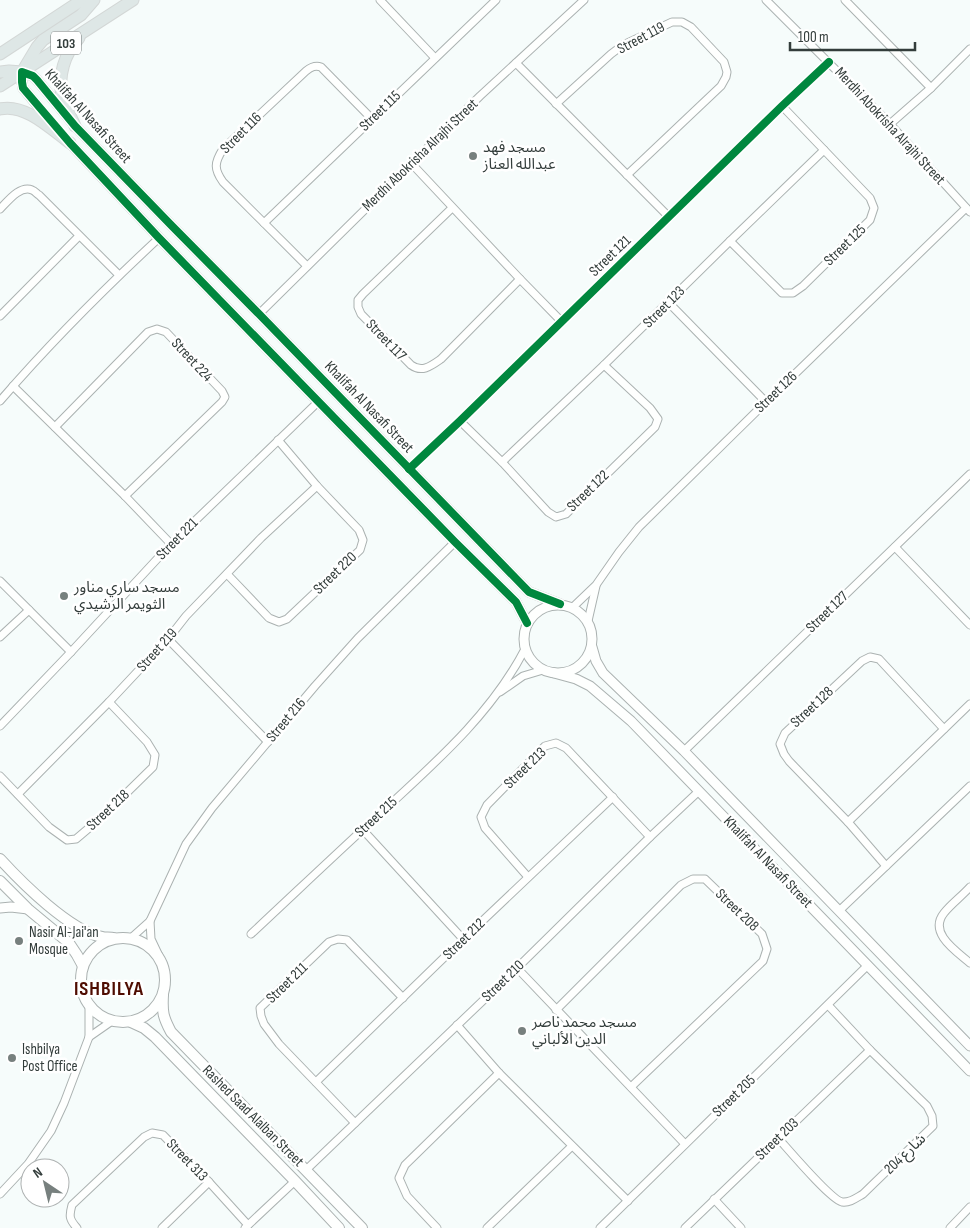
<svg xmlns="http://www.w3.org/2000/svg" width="970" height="1228" font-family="'Sofia Sans Condensed','Noto Sans Arabic',sans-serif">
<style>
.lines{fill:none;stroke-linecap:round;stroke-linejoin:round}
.minor-casing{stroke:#abb2b1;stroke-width:9}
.tertiary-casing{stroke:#abb2b1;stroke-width:11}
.secondary-casing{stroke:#abb2b1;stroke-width:12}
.primary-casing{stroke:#d3d7d6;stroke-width:13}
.minor{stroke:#fefffe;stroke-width:7}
.tertiary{stroke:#fefffe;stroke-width:9}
.secondary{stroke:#fefffe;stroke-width:10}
.primary{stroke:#dee7e6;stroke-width:11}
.cycleway-casing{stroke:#fff;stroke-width:11}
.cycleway{stroke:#00873e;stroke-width:8}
.poi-dot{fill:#77807e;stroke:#fff;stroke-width:2}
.labels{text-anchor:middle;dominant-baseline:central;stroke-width:5;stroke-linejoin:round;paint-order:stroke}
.shield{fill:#fff;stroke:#707776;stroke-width:1}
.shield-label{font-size:14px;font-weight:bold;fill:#333d3b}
.street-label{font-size:15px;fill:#333d3b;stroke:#fff}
.poi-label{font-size:15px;fill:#333d3b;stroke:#fff;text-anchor:start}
.district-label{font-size:20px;font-weight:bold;letter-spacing:1px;fill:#4f0c01;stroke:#fff}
</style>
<rect width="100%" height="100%" fill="#f6fcfb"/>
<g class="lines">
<!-- minor casing -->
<g class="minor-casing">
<g id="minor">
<polyline points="380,0 435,58"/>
<polyline points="766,0 890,124 970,212"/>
<polyline points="845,0 931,88"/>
<polyline points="516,63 669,217"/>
<polyline points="556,104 611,54 623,45 672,22 682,22 691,27 724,62 727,72 726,77 721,86 627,175"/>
<polyline points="890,124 931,88 970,49"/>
<polyline points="411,163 520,279 562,322"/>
<path d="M452 208 363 294 358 300V307L361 314 411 365C422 373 431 366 441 359L520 279"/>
<path d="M0 209C8 201 20 185 32 190 35 191 37 194 39 195L119 275"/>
<polyline points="264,223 496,0"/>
<polyline points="730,241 782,293 793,293 803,286 870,220 874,208 870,198 782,106"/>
<path d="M307 266 223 182C214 169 214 163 223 149L306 71C311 67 315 65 321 67L372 119"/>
<polyline points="668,302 766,402"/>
<polyline points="259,314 480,96 584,0"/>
<polyline points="0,316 79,236"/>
<polyline points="13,386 125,496 171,544"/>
<path d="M0 401C50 343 103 290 159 238"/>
<polyline points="460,421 502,462 548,512 556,517 566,514 655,427 658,419 650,408 604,365"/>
<polyline points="55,427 148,332 157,329 166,332 222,391 225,397 222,402 125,496"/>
<polyline points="502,462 604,365 730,241 824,150"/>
<polyline points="409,469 460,421 782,106 829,62"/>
<polyline points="895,547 970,625"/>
<polyline points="227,574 269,618 279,622 287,619 360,550 363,540 359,530 317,486 278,440"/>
<polyline points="0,581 71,652"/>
<polyline points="573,607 596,585 619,552 639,527 766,402 966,208"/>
<polyline points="588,621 596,586"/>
<polyline points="0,637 29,610"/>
<polyline points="168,639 268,742"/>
<polyline points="500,692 523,676 543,670"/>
<polyline points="0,726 71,652 171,544 318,402"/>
<polyline points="684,751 970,474"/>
<polyline points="0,776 49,827 67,840 76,839 102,817 153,767 155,755 147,742 109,702"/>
<polyline points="18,794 109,702 168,639 186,616 261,538 317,486"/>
<polyline points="848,822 970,704"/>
<polyline points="363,830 463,939"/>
<polyline points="886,866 848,822 789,761 784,754 780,744 785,733 862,661 870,657 879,659 944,729"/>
<polyline points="528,877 485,828 481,817 487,805 545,746 556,743 566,748 650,837"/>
<path d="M970 887C962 896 951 904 944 913 928 933 956 951 970 963"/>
<polyline points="839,911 970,786"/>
<polyline points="150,921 151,939 159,956"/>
<path d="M251 934C295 893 339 851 384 810 436 762 492 713 525 649"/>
<polyline points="131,938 150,921 186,844 212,808 315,686 358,638 455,542"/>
<polyline points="517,968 685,1144"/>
<polyline points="556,1010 681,885 693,879 705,879 762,934 767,949 763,961 631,1087"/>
<polyline points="457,1025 499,1073 628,1201"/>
<polyline points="89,1037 112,1021"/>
<polyline points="316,1082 457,945 613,797"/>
<polyline points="355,1123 279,1044 264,1024 261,1016 260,1008 329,942 338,939 347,940 403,998"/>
<path d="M778 1138C788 1149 830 1199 842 1202 850 1203 856 1198 863 1194L933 1126 932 1116 927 1106 870 1050 828 1005"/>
<polyline points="306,1170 517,968 650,837 699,791"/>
<polyline points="0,1194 28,1164 51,1131 64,1103 89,1037 89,1005"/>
<polyline points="714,1199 741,1228"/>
<path d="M77 1228C69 1219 69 1216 72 1205L144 1137 152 1133 163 1135 209 1182 248 1225"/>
<polyline points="162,1228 209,1182"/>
<polyline points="245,1228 295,1181"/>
<polyline points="437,1228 407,1196 399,1178 405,1165 499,1073"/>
<polyline points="487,1228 572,1146"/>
<polyline points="600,1228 868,965"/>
<polyline points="685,1228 870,1050"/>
<polyline points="950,1228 970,1207"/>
</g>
</g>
<!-- tertiary casing -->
<g class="tertiary-casing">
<g id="tertiary">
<polyline points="58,130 23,88 22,82 22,72 33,76 37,80 75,126 172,226 259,314 529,592 560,604"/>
<polyline points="67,140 159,238 455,542 516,602 527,623"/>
<circle cx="558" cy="639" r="34"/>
<polyline points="592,647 596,661 603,673 684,751 970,1046"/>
<polyline points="554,673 576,679 590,686 631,721 970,1071"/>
<polyline points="0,908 11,907 28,909"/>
</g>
</g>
<!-- secondary casing -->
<g class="secondary-casing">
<g id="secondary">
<path d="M0 859C22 883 70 931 102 937 105 938 110 937 114 938"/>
<polyline points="0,881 28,909 69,943 77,955 83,966"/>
<circle cx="123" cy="980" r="42"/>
<path d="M163 995C162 1012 163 1017 171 1032L362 1228"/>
<polyline points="131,1022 144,1028 155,1037 295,1181 339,1228"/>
</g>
</g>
<!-- primary casing -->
<g class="primary-casing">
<g id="primary">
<polyline points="0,54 82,0"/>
<polyline points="0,72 9,71 22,72 37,47 43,40 81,15 94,0"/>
<polyline points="0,86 133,0"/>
<path d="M0 109C25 103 51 129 70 143"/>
<path d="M75 126C71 117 65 107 62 97 58 76 64 54 79 38"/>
</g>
</g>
<!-- minor -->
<use href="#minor" class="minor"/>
<!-- tertiary -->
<use href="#tertiary" class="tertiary"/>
<!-- secondary -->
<use href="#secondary" class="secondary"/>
<!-- primary -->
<use href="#primary" class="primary"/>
<!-- cycleway casing -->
<g class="cycleway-casing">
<g id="cycleway">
<polyline points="409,469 460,421 782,106 829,62"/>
<polyline points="527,623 516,602 455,542 159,238 70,143 23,88 22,82 22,72 33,76 37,80 75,126 172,226 259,314 529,592 560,604"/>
</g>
</g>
<!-- cycleway -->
<use href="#cycleway" class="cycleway"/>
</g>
<!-- markers -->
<g class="poi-dot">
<circle cx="473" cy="156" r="5"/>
<circle cx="64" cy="596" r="5"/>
<circle cx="19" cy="941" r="5"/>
<circle cx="522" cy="1031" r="5"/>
<circle cx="12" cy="1058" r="5"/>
</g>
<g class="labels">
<!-- shield labels -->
<rect class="shield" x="51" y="31.5" width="30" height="23" rx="4"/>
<g class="shield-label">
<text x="66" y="43">103</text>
</g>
<!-- street labels -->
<g class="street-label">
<text transform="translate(641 38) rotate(-28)">Street 119</text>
<text transform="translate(380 111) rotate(-44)">Street 115</text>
<text transform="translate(88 116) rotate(48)">Khalifah Al Nasafi Street</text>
<text transform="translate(890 126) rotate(47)">Merdhi Abokrisha Alrajhi Street</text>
<text transform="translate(241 133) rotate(-45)">Street 116</text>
<text transform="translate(420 155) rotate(-44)">Merdhi Abokrisha Alrajhi Street</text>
<text transform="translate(845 245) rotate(-44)">Street 125</text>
<text transform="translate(610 256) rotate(-44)">Street 121</text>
<text transform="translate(664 307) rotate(-45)">Street 123</text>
<text transform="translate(386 340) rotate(46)">Street 117</text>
<text transform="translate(192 360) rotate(47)">Street 224</text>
<text transform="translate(776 392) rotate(-44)">Street 126</text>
<text transform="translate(369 407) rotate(46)">Khalifah Al Nasafi Street</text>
<text transform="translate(588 491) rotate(-44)">Street 122</text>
<text transform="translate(177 539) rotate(-45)">Street 221</text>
<text transform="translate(335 573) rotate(-44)">Street 220</text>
<text transform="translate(827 612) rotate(-44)">Street 127</text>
<text transform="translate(157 650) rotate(-48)">Street 219</text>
<text transform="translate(812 707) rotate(-43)">Street 128</text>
<text transform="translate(286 720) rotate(-50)">Street 216</text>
<text transform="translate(525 768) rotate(-44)">Street 213</text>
<text transform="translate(108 810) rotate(-43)">Street 218</text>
<text transform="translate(376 817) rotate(-43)">Street 215</text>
<text transform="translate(768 862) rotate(46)">Khalifah Al Nasafi Street</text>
<text transform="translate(737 910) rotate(44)">Street 208</text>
<text transform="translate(464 939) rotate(-44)">Street 212</text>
<text transform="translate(503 981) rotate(-44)">Street 210</text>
<text transform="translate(287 983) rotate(-44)">Street 211</text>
<text transform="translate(734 1096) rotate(-44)">Street 205</text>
<text transform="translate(253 1116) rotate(45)">Rashed Saad Alalban Street</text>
<text transform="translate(777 1139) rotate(-44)">Street 203</text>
<text transform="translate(905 1154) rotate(-44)">شارع 204</text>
<text transform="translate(187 1160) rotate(46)">Street 313</text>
</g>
<!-- poi labels -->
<g class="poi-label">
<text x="483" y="147">مسجد فهد<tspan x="483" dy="17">عبدالله العناز</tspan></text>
<text x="74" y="587">مسجد ساري مناور<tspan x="74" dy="17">الثويمر الرشيدي</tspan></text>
<text x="29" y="932">Nasir Al-Jai'an<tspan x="29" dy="17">Mosque</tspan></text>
<text x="532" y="1022">مسجد محمد ناصر<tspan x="532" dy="17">الدين الألباني</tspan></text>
<text x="22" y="1049">Ishbilya<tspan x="22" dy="17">Post Office</tspan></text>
</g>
<!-- district labels -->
<g class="district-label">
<text x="109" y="989">ISHBILYA</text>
</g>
</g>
<!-- north arrow -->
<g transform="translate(45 1183) rotate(325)"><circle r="24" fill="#ffffff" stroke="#adb1b1"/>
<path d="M0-4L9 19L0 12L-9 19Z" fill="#77807e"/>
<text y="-8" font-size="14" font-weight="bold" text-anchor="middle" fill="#333d3b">N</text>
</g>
<!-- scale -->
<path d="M790 42v8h125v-8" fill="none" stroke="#333d3b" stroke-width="2.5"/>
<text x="798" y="42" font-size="15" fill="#333d3b" stroke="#ffffff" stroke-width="4" paint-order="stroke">100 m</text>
</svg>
